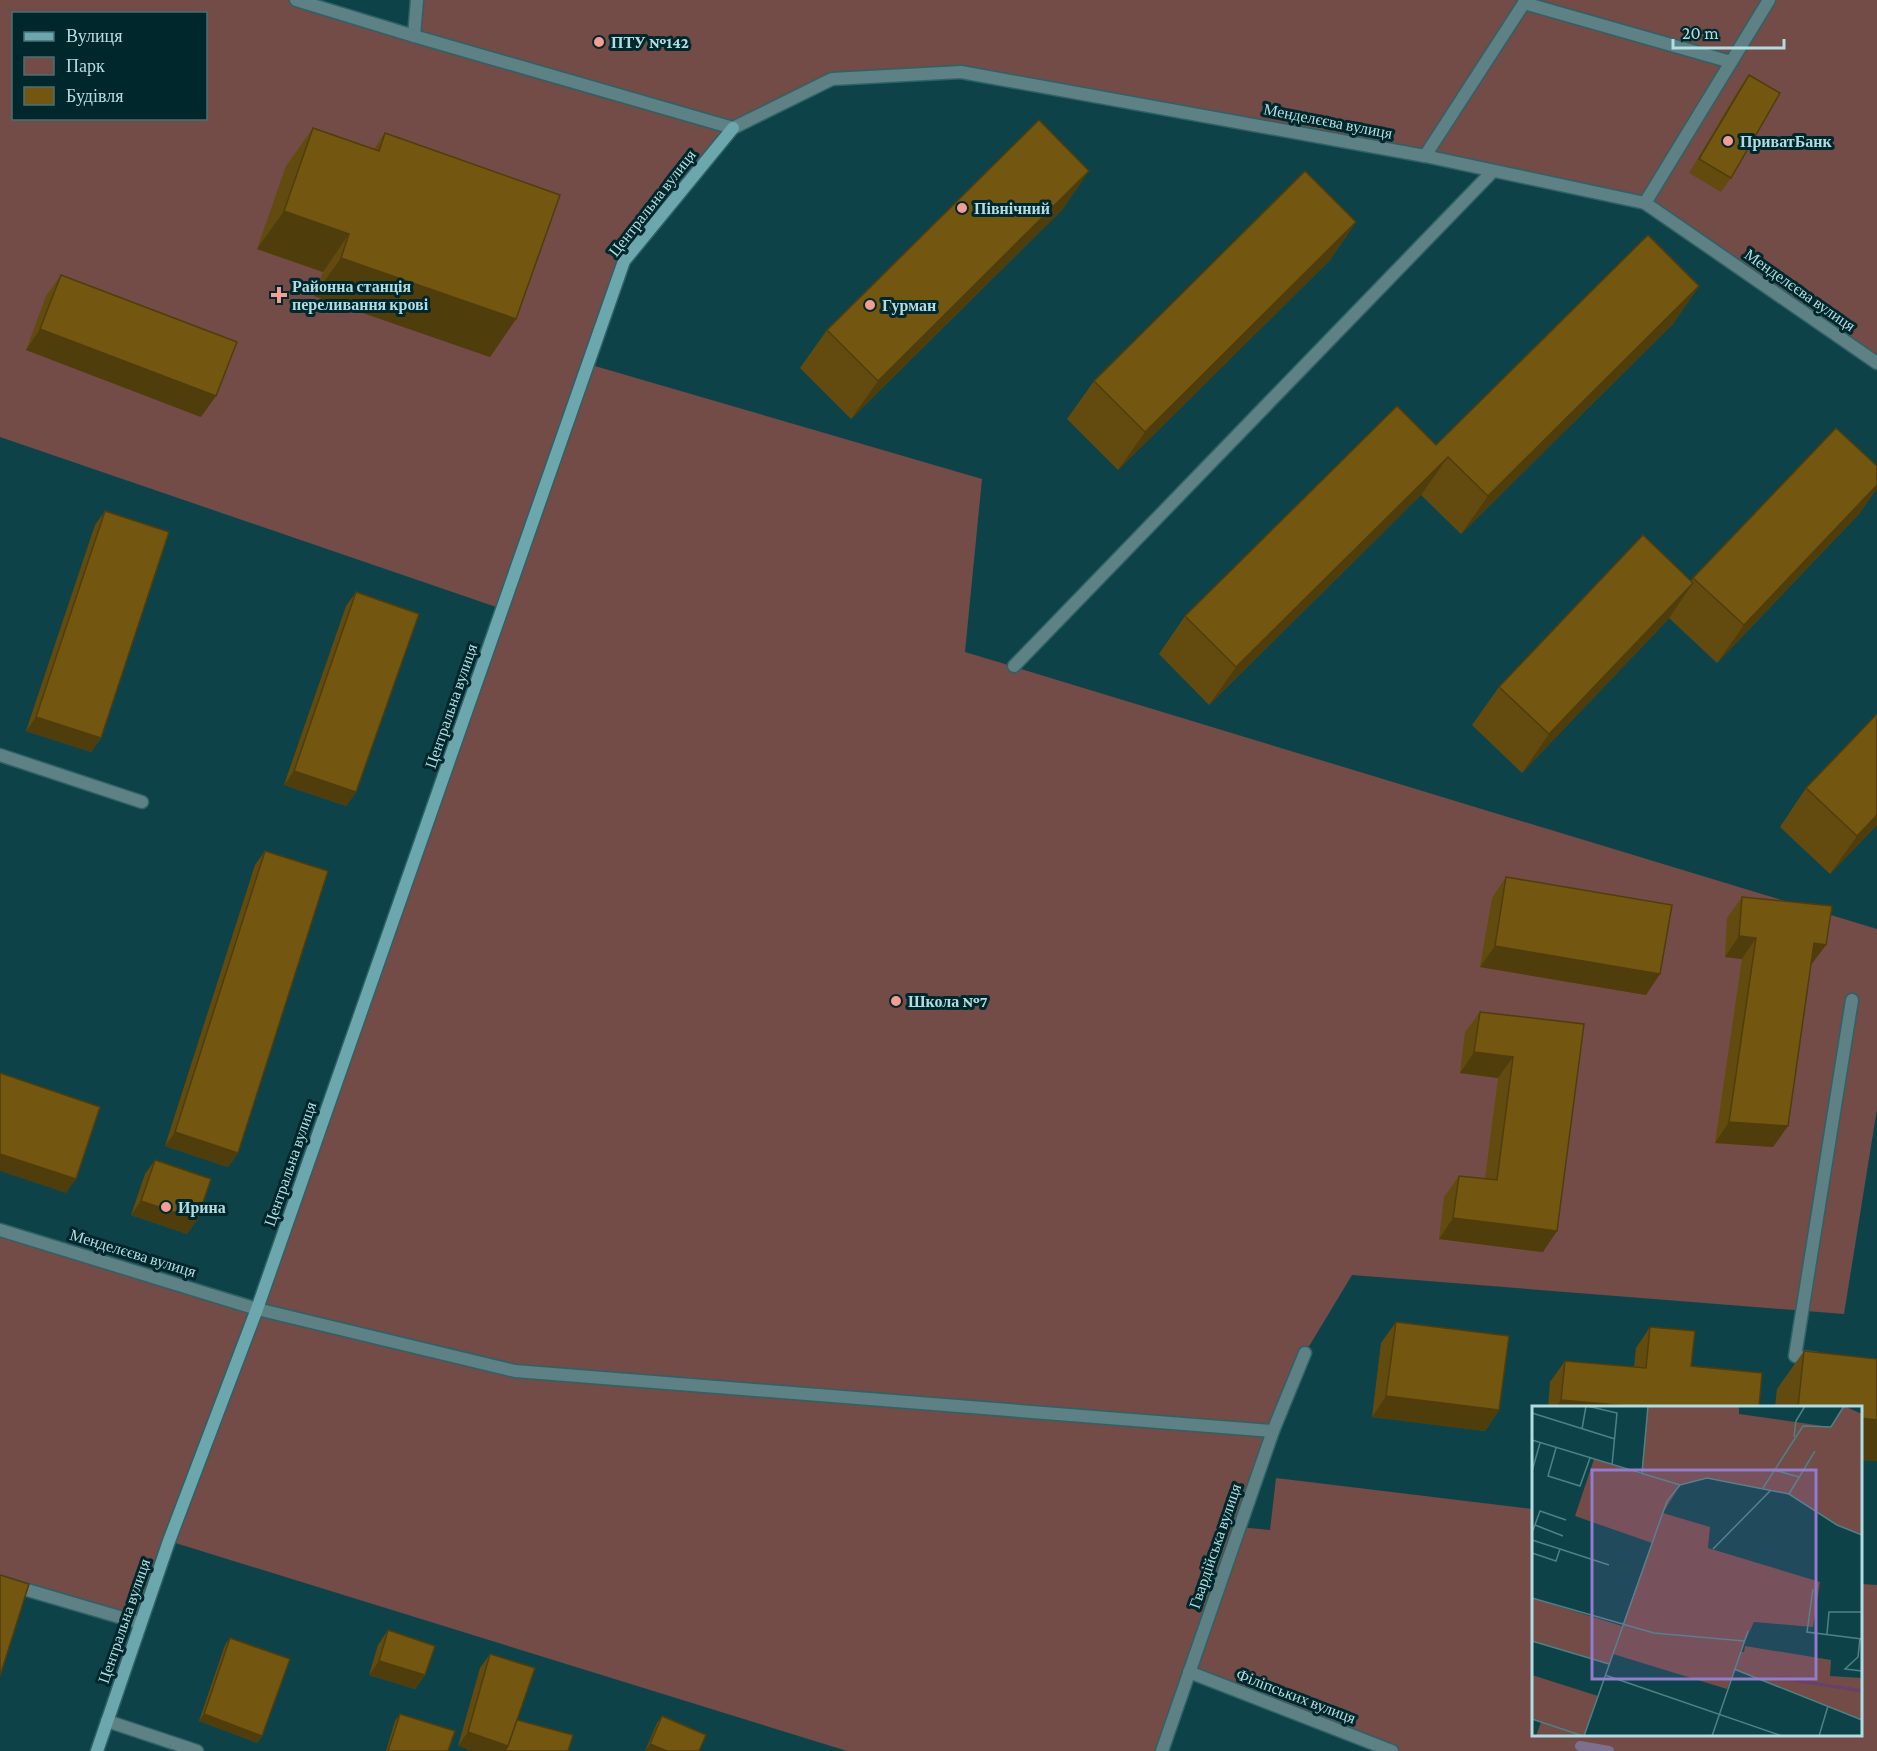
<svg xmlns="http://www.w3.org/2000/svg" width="1877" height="1751" font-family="'Crimson Pro',serif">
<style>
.green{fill:#734b47;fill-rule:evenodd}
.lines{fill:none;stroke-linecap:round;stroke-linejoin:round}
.stream{stroke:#7d708e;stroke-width:10}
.service-casing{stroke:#2e6267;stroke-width:15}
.minor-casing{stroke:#2e6267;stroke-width:15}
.tertiary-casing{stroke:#2e6267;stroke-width:15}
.secondary-casing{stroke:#2e6267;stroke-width:15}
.service{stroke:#5d8184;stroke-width:12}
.minor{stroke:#5d8184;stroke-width:12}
.tertiary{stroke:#5d8184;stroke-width:12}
.secondary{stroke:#6da7ae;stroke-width:12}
.wall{fill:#634b0f}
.shaded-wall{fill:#503d0c}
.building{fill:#735711;stroke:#503d0c;stroke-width:1.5}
.poi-dot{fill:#f59c95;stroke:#00282c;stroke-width:2}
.labels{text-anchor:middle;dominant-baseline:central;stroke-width:6;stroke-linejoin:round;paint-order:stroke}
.poi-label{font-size:16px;font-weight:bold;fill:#b1dce1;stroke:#00282c;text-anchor:start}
.street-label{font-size:16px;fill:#b1dce1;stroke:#00282c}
.inset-river{fill:none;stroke:#67416a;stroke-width:3}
.inset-road{fill:none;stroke:#4f8085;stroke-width:1.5}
.view{fill:#937bce;fill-opacity:0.15;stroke:#937bce;stroke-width:3}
.inset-edge{fill:none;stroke:#b1dce1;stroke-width:3}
</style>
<rect width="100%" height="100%" fill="#0d4348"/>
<!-- green -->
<path class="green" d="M0 0H296L414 36 417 0H1877V363L1645 203 961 72 832 79 733 128 624 261 588 364 982 479 965 652 1877 929V1109L1844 1314 1352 1275 1305 1353 1239 1527 1270 1530 1276 1478 1533 1509 1534 1734H1860L1861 1584 1877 1585V1751H1392L1189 1672 1162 1751H847L169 1541 140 1623 0 1582V1230L257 1308 502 609 0 437ZM14 14H206V118H14Z"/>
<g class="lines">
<!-- stream -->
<polyline class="stream" points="1580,1746 1609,1751"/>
<!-- service casing -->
<g class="service-casing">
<g id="service">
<polyline points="1524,3 1731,62"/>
<polyline points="414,36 417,0"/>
<polyline points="1425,156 1526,0"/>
<polyline points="1645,203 1769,0"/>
<polyline points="1014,666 1493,171"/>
<polyline points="0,755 142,802"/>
<polyline points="257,1309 515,1371 1273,1431"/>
<polyline points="1816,1359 1795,1356 1852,1000"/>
<polyline points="0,1582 140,1623"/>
</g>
</g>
<!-- minor casing -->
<g class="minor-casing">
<g id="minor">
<polyline points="296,0 414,36 733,128"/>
<polyline points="0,1230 257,1309"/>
<polyline points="1189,1672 1392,1751"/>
<polyline points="107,1721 197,1751"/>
<polyline points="1162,1751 1273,1431 1305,1353"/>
</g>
</g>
<!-- tertiary casing -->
<g class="tertiary-casing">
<polyline id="tertiary" points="733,128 832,79 961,72 1425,156 1645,203 1877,363"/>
</g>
<!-- secondary casing -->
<g class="secondary-casing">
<polyline id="secondary" points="97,1751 169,1541 257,1309 624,261 733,128"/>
</g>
<!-- service -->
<use href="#service" class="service"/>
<!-- minor -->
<use href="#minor" class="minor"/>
<!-- tertiary -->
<use href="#tertiary" class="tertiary"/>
<!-- secondary -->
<use href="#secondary" class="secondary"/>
</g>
<!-- wall -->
<g class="wall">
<polygon points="1749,75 1731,178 1721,192 1689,173 1739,89"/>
<polygon points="313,128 374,149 385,133 516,319 490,357 314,296 323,272 257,249 286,166"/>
<polygon points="1063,209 851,419 800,368 827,330"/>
<polygon points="1356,222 1330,260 1118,470 1067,419 1094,381"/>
<polygon points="61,275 201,417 26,350 46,296"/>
<polygon points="1699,286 1673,324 1461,534 1421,495 1209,705 1159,654 1185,616 1436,445"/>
<polygon points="105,511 101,738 91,752 26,731 95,525"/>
<polygon points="1860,513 1717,663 1669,618 1522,773 1472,725 1499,687 1691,581 1693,578"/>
<polygon points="356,592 356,792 346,806 284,785 346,606"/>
<polygon points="1806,788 1877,825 1830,874 1780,827"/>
<polygon points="265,851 238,1153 228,1167 165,1146 255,865"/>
<polygon points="1506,877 1646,995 1480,967 1492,898"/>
<polygon points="1742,897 1826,945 1810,965 1773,1147 1715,1143 1742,959 1725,957 1727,918"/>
<polygon points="1480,1012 1584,1024 1543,1252 1439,1239 1444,1197 1459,1176 1485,1179 1498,1078 1460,1073 1465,1032"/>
<polygon points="155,1160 187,1234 131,1215 145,1174"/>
<polygon points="1396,1322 1499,1410 1485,1431 1372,1417 1381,1343"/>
<polygon points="1650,1327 1691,1366 1759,1407 1548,1407 1550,1382 1565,1361 1634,1367 1636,1348"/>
<polygon points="1804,1351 1877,1359 1877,1461 1860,1460 1860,1407 1775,1407 1777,1389"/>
<polygon points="388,1630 425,1675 415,1689 369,1675 378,1645"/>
<polygon points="230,1638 262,1736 257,1743 199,1721 225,1645"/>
<polygon points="490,1654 517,1720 458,1746 480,1668"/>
<polygon points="400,1714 448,1751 386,1751 395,1721"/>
<polygon points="662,1716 706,1735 645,1751 657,1723"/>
</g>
<!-- shaded-wall -->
<g class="shaded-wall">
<polygon points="1089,171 1063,209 851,419 878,381"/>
<polygon points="284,211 349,234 323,272 257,249"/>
<polygon points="1356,222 1330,260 1118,470 1145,432"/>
<polygon points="341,258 516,319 490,357 314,296"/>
<polygon points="1699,286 1673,324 1461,534 1488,496"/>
<polygon points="40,329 216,396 201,417 26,350"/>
<polygon points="1448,457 1421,495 1209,705 1236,667"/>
<polygon points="1877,485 1877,489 1860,513 1717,663 1744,625"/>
<polygon points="1693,583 1667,621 1522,773 1549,734"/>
<polygon points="36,717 101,738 91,752 26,731"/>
<polygon points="294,771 356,792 346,806 284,785"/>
<polygon points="1877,815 1877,825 1830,874 1857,836"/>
<polygon points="1739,936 1756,938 1742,959 1725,957"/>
<polygon points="1814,943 1826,945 1811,965 1799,964"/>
<polygon points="1495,946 1660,974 1646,995 1480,967"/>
<polygon points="1474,1052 1513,1057 1498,1078 1460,1073"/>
<polygon points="1729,1122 1788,1126 1773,1147 1715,1143"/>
<polygon points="175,1132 238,1153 228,1167 165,1146"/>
<polygon points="0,1154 76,1179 66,1193 0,1171"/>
<polygon points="141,1201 197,1220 187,1234 131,1215"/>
<polygon points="1453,1218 1557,1231 1543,1252 1439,1239"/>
<polygon points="1386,1396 1499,1410 1485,1431 1372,1417"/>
<polygon points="1561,1400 1639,1407 1556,1407"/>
<polygon points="1860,1418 1877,1420 1877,1461 1860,1460"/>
<polygon points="379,1661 425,1675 415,1689 369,1675"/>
<polygon points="204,1714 262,1736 257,1743 199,1721"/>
<polygon points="468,1732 508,1746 505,1751 471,1751 458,1746"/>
<polygon points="650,1744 667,1751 645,1751"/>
</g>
<!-- building -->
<g class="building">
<polygon points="1749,75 1780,93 1731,178 1699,159"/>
<polygon points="1039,120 1089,171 878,381 827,330"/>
<polygon points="313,128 379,151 385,133 560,195 516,319 341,258 349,234 284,211"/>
<polygon points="1305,171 1356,222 1145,432 1094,381"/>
<polygon points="1648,235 1699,286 1488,496 1448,457 1236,667 1185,616 1397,406 1436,445"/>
<polygon points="61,275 237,342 216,396 40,329"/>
<polygon points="1836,428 1877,466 1877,485 1744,625 1693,578"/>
<polygon points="105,511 169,532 101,738 36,717"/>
<polygon points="1643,535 1693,583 1549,734 1499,687"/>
<polygon points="356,592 419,614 356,792 294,771"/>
<polygon points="1877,714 1877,815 1857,836 1806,788"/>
<polygon points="265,851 328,871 238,1153 175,1132"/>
<polygon points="1506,877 1672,905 1660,974 1495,946"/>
<polygon points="1742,897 1832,906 1826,945 1814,943 1788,1126 1729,1122 1756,938 1739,936"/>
<polygon points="1480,1012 1584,1024 1557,1231 1453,1218 1459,1176 1497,1180 1513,1057 1474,1052"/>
<polygon points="0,1073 100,1107 76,1179 0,1154"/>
<polygon points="155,1160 211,1179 197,1220 141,1201"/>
<polygon points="1396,1322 1509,1336 1499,1410 1386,1396"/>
<polygon points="1650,1327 1695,1331 1691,1366 1762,1373 1759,1407 1639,1407 1561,1400 1565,1361 1646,1368"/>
<polygon points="1804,1351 1877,1359 1877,1420 1860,1418 1860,1407 1798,1407"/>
<polygon points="0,1575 29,1584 0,1676"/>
<polygon points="388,1630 435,1646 425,1675 379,1661"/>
<polygon points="230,1638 290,1659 262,1736 204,1714"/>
<polygon points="490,1654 535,1668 508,1746 468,1732"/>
<polygon points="400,1714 455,1731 448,1751 388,1751"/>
<polygon points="662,1716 706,1735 699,1751 667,1751 650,1744"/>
<polygon points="517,1720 573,1735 568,1751 505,1751 508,1746"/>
</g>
<!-- markers -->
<g class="poi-dot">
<circle cx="599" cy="42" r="6"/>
<circle cx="1728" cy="141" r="6"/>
<circle cx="962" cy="208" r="6"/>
<path d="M276 286h6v6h6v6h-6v6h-6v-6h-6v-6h6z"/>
<circle cx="870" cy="305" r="6"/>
<circle cx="896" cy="1001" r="6"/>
<circle cx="166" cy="1207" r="6"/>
</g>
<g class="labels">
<!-- poi labels -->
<g class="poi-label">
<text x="611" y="42">ПТУ №142</text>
<text x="1740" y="141">ПриватБанк</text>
<text x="974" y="208">Північний</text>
<text x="292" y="286">Районна станція<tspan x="292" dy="18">переливання крові</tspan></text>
<text x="882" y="305">Гурман</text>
<text x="908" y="1001">Школа №7</text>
<text x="178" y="1207">Ирина</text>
</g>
<!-- street labels -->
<g class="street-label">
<text transform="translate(1328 121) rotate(11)">Менделєєва вулиця</text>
<text transform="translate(652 203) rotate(-52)">Центральна вулиця</text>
<text transform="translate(1800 290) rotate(35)">Менделєєва вулиця</text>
<text transform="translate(451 706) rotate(-71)">Центральна вулиця</text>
<text transform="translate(290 1164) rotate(-71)">Центральна вулиця</text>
<text transform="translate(133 1253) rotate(17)">Менделєєва вулиця</text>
<text transform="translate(1215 1546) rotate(-71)">Гвардійська вулиця</text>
<text transform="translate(124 1621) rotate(-71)">Центральна вулиця</text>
<text transform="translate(1296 1696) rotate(21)">Філіпських вулиця</text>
</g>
</g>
<!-- overview -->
<g transform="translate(1532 1406)">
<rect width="330" height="330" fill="#0d4348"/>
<path d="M116 0H207V8L298 21 312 0 330 8V129L305 119 257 88 175 72 148 79 131 107 178 121 176 142 288 176 281 221 222 216 208 246H212L213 240 299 254 298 270 330 272V314L203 264 195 283 81 248 77 258 0 235V192L90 220 120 137 43 110 62 53 109 68ZM0 269 66 290 52 330H4L9 316 0 313Z" fill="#734b47"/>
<path class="inset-river" d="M249 272 330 285"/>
<path class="inset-road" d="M55 0 85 7 80 59M0 7 83 33M50 23 54 0M262 31 264 15 273 0M0 34 148 79 175 72 257 88 305 119 330 129M24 42 16 70 48 80 58 52M242 64 267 71M0 65 8 37M110 68 116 0M231 82 271 20 299 21 312 0M257 88 283 45M3 119 31 130M0 127 8 105 34 114M0 134 28 143 24 155 0 147M28 143 77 159M181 143 239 84M281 183 275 226 330 233M0 192 122 227 212 235M295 228 297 206H330M328 232 326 251 313 263 330 265M0 235 77 258M202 263 330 314M73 269 250 330M0 313 51 330M52 330 135 95 148 79M180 330 216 225M287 330 296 300"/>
<path class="view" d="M60 64H284V273H60Z"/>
<rect width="330" height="330" class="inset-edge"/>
</g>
<!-- legend -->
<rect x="12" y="12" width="195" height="108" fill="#00282c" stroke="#477074" stroke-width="1.5"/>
<rect x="24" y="32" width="30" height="9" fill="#6da7ae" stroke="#477074" stroke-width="1.5"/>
<text x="66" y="42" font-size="18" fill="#b1dce1">Вулиця</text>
<rect x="24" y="57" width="30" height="18" fill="#734b47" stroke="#477074" stroke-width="1.5"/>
<text x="66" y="72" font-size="18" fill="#b1dce1">Парк</text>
<rect x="24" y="87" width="30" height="18" fill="#735711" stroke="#477074" stroke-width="1.5"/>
<text x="66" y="102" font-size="18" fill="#b1dce1">Будівля</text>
<!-- scale -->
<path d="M1673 39v9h111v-9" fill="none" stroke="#b1dce1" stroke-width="3"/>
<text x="1682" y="39" font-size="18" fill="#b1dce1" stroke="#00282c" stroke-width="4.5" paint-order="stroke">20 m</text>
</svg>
